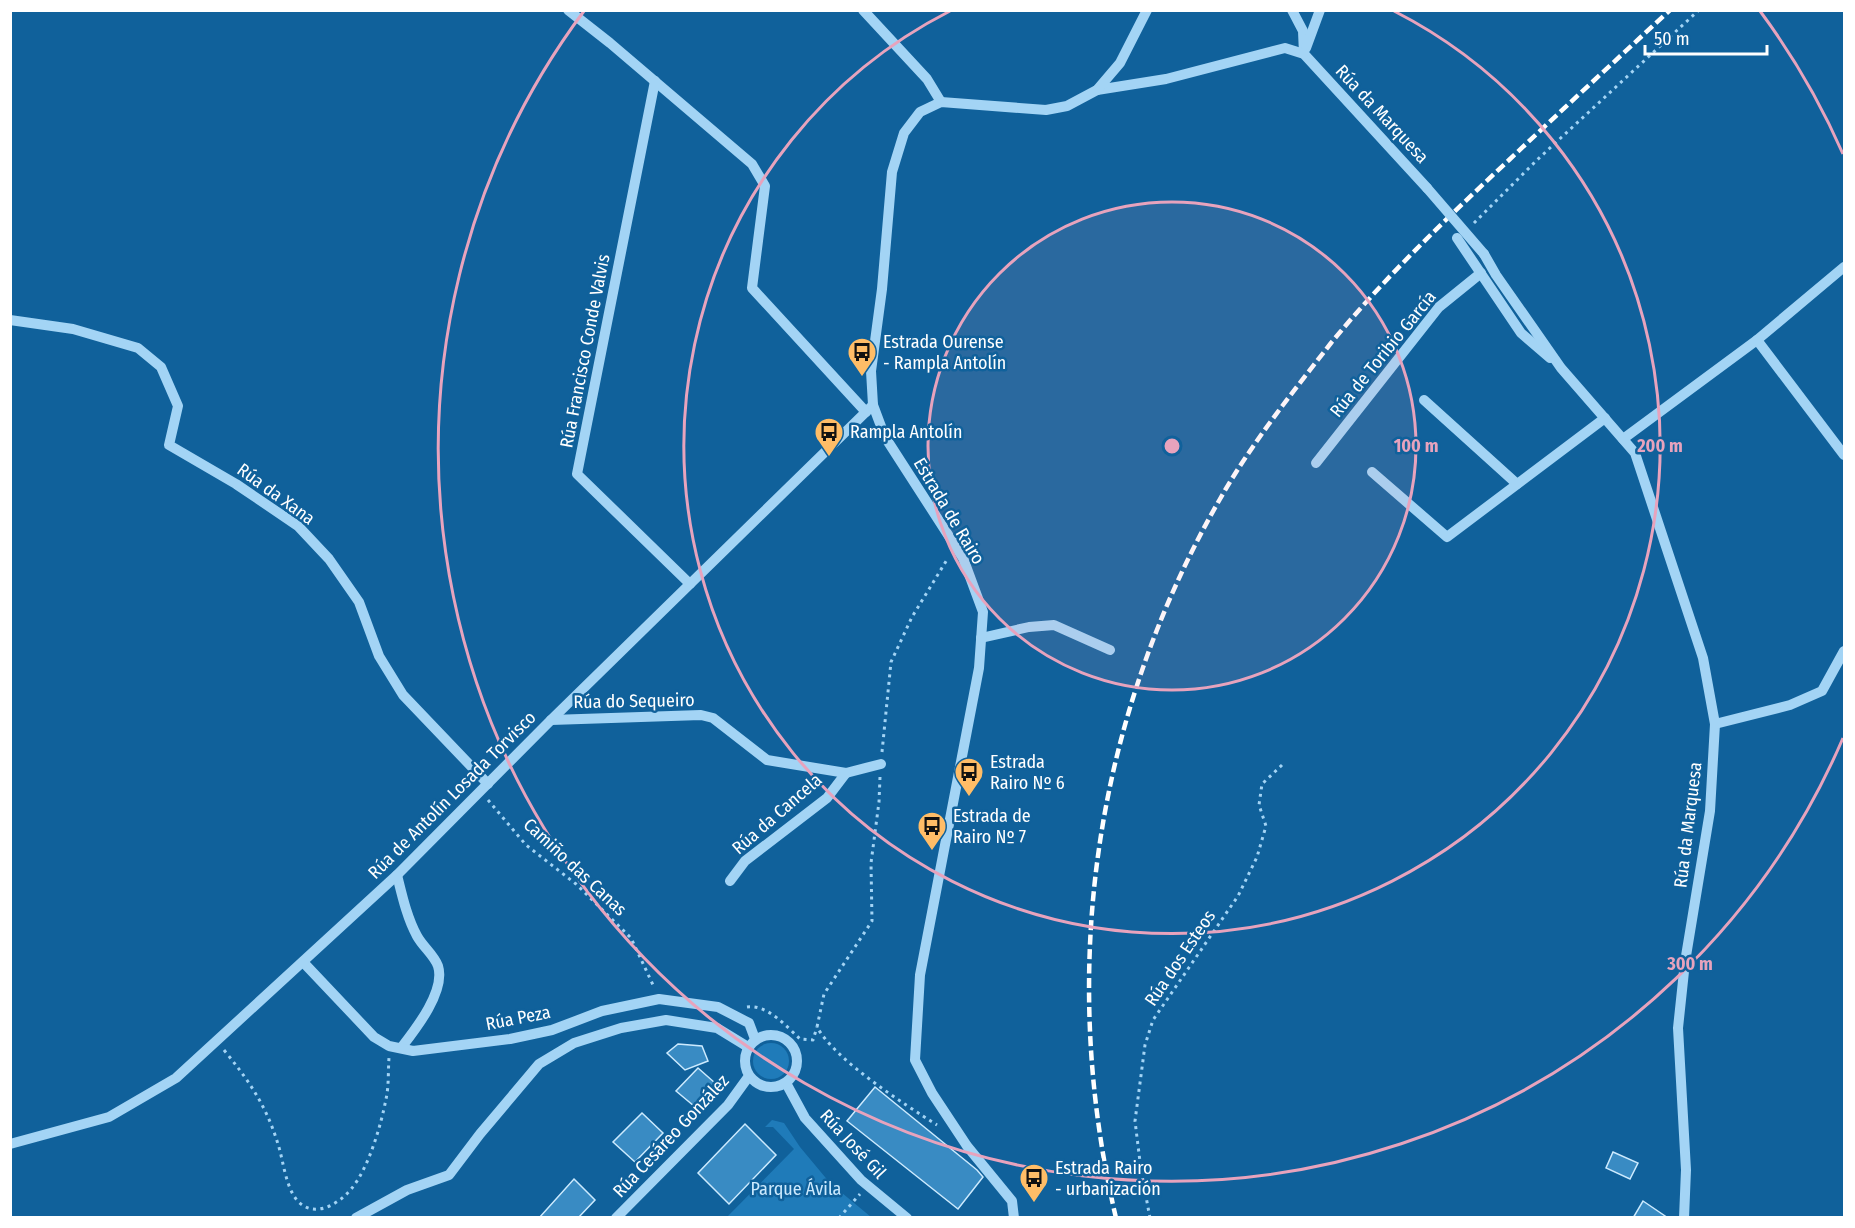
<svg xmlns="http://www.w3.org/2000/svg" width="1855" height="1228" font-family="'Fira Sans Condensed',sans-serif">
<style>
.green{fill:#1f7bb9}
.building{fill:#398bc3;stroke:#cceafe;stroke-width:1.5}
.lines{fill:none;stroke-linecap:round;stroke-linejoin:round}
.path{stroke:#a3d4f5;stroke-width:3;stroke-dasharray:3 4.5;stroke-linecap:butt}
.minor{stroke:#a3d4f5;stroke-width:10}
.rail{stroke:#fff;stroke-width:4.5;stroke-dasharray:10 4.5;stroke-linecap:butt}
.minor-bridge{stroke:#a3d4f5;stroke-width:10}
.ring{fill:none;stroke:#e7a3bd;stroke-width:3}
.labels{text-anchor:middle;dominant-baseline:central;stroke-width:5;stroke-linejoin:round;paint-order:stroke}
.street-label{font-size:18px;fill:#fff;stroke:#10619b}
.poi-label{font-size:18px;fill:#fff;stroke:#10619b;text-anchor:start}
.park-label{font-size:18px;fill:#cceafe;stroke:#10619b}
.centre{fill:#e7a3bd;stroke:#10619b;stroke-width:3}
.ring-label{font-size:18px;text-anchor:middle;font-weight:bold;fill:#e7a3bd;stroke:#10619b;stroke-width:5;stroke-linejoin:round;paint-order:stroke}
</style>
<rect width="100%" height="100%" fill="#10619b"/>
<!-- green -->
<g class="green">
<circle cx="771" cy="1061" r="18"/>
<polygon points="772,1120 784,1123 800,1147 830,1183 871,1217 727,1217 794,1149 773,1127 765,1127"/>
</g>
<!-- building -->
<g class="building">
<polygon points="678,1044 702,1046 708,1061 685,1070 667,1053"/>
<polygon points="698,1068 715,1083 694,1106 676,1091"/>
<polygon points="875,1087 977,1170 983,1177 958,1209 847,1121"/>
<polygon points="642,1113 663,1133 635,1162 613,1142"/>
<polygon points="745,1124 776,1155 729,1204 698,1173"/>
<polygon points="1613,1152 1638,1163 1630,1179 1606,1168"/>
<polygon points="574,1179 595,1200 578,1218 539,1218"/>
<polygon points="1643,1201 1668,1218 1633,1218"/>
</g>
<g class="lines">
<!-- path -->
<g class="path">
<polyline points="1474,223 1537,160 1699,10"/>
<polyline points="882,752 891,662 912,617 948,558"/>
<path d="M880 777 879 802 871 863 872 921 824 994 817 1027C835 1060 904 1104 937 1125"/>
<polyline points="488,800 526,845 576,884 631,938 654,987"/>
<path d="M747 1007C767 1004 786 1026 800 1039L813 1040 817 1027"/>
<path d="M224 1050C249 1081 266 1105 278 1144 284 1162 286 1196 304 1206 320 1216 342 1201 352 1188 369 1167 381 1125 386 1099 389 1086 388 1071 389 1058"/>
<polyline points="839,1218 860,1194"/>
<polyline points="1150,1218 1141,1170 1135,1121 1145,1045 1153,1020 1238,896 1257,857 1266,826 1259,805 1262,784 1282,765"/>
</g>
<!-- minor -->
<g class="minor">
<polyline points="568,10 610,43 752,164 765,186 752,288 866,412"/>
<polyline points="863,10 927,79 941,102"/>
<polyline points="1292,10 1303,31 1304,54"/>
<polyline points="1306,48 1320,10"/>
<polyline points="655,81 577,474 690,584"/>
<polyline points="1097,90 1166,79 1285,48 1304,54 1427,188"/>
<polyline points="1457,238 1521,333 1550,358"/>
<polyline points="1484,254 1496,275 1561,368 1635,453 1703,658 1715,724 1710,811 1685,962 1678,1028 1686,1170 1684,1218"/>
<polyline points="10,320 73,329 138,348 161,367 178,406 169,445 236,484 298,526 329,559 359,602 379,656 403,695 488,784"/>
<polyline points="1757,340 1844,455"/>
<polyline points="1424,400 1517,484"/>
<polyline points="1623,439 1757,340 1844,267"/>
<polyline points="1316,463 1439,307 1481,273"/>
<polyline points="1372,472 1447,537 1605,418"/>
<polyline points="981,638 1029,627 1054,625 1110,650"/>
<polyline points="551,720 701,715 713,718 767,760 846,773 881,764"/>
<polyline points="1715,724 1790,705 1822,691 1844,651"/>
<path d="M397 875C402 895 407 918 417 936 423 947 434 955 438 966 446 991 415 1030 401 1048"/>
<polyline points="730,881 745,861 827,798 846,773"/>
<polyline points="303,962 374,1037 389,1046 413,1051 510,1039 552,1030 602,1011 659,999 718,1007 749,1023 755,1039"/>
<circle cx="771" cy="1061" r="26"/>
<polyline points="786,1083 805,1118 861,1180 907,1218"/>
<polyline points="10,1144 109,1117 176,1078 397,875 551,720 873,405"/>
<polyline points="356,1218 407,1190 449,1175 480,1134 539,1064 574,1043 621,1028 666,1020 717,1028 748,1047"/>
<polyline points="616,1218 728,1105 749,1076"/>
<polyline points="1014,1218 1012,1201 967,1146 932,1093 915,1060 920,975 979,668 983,612 963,558 885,437 873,405 871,371 882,289 892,172 904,133 920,112 941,102 1046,110 1067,106 1097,90 1120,63 1147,10"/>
</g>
<!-- rail -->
<path class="rail" d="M1116 1218C1058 972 1094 718 1220 499 1251 444 1292 393 1331 343 1385 277 1447 218 1509 160 1562 110 1616 60 1670 10"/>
<!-- minor-bridge -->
<polyline class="minor-bridge" points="1427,188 1484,254"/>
</g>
<!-- distance rings -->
<circle cx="1172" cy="446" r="244" fill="#e7a3bd" fill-opacity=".12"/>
<g class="ring">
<circle cx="1172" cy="446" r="244"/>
<path d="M1394 11A488 488 0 1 1 950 11"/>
<path d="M1843 738A732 732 0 1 1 584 11M1760 11A732 732 0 0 1 1843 154"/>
</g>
<!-- icons -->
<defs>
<g id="bus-pin" transform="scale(1.5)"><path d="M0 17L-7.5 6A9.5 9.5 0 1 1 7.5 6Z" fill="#ffbd67" stroke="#10619b"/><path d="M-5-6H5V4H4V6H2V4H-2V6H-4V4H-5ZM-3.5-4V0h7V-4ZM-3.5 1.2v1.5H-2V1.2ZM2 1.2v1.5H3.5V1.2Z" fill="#111"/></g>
</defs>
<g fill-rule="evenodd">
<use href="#bus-pin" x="862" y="352"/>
<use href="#bus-pin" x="829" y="432"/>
<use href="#bus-pin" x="969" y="772"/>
<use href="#bus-pin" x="932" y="826"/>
<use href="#bus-pin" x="1034" y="1178"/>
</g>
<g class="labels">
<!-- street labels -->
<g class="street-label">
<text transform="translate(1382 114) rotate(47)">Rúa da Marquesa</text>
<text transform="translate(585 351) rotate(-79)">Rúa Francisco Conde Valvis</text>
<text transform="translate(1383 354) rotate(-51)">Rúa de Toribio García</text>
<text transform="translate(276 494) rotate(36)">Rúa da Xana</text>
<text transform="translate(949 511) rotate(59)">Estrada de Rairo</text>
<text transform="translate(634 701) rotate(-1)">Rúa do Sequeiro</text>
<text transform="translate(452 795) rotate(-45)">Rúa de Antolín Losada Torvisco</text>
<text transform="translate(777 814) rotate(-41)">Rúa da Cancela</text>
<text transform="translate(1688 825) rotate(-83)">Rúa da Marquesa</text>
<text transform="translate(575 867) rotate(43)">Camiño das Canas</text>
<text transform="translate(1180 958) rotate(-56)">Rúa dos Esteos</text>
<text transform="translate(518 1018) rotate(-11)">Rúa Peza</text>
<text transform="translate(671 1136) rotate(-47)">Rúa Cesáreo González</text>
<text transform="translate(853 1144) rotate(47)">Rúa José Gil</text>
</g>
<!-- poi labels -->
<g class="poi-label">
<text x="883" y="342">Estrada Ourense<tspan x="883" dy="21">- Rampla Antolín</tspan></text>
<text x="850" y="432">Rampla Antolín</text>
<text x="990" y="762">Estrada<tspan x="990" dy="21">Rairo Nº 6</tspan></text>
<text x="953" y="816">Estrada de<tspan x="953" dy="21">Rairo Nº 7</tspan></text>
<text x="1055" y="1168">Estrada Rairo<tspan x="1055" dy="21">- urbanización</tspan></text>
</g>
<!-- park labels -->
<g class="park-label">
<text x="796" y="1189">Parque Ávila</text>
</g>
</g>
<circle cx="1172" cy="446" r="9" class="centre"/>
<g class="ring-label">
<text x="1416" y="452">100 m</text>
<text x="1660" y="452">200 m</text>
<text x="1690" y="970">300 m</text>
</g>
<!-- border -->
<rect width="1855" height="1228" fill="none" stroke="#ffffff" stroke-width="24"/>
<!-- scale -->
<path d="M1645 45v9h122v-9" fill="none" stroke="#ffffff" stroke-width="3"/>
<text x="1654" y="45" font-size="18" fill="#ffffff" stroke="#10619b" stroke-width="4.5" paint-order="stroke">50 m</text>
</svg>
